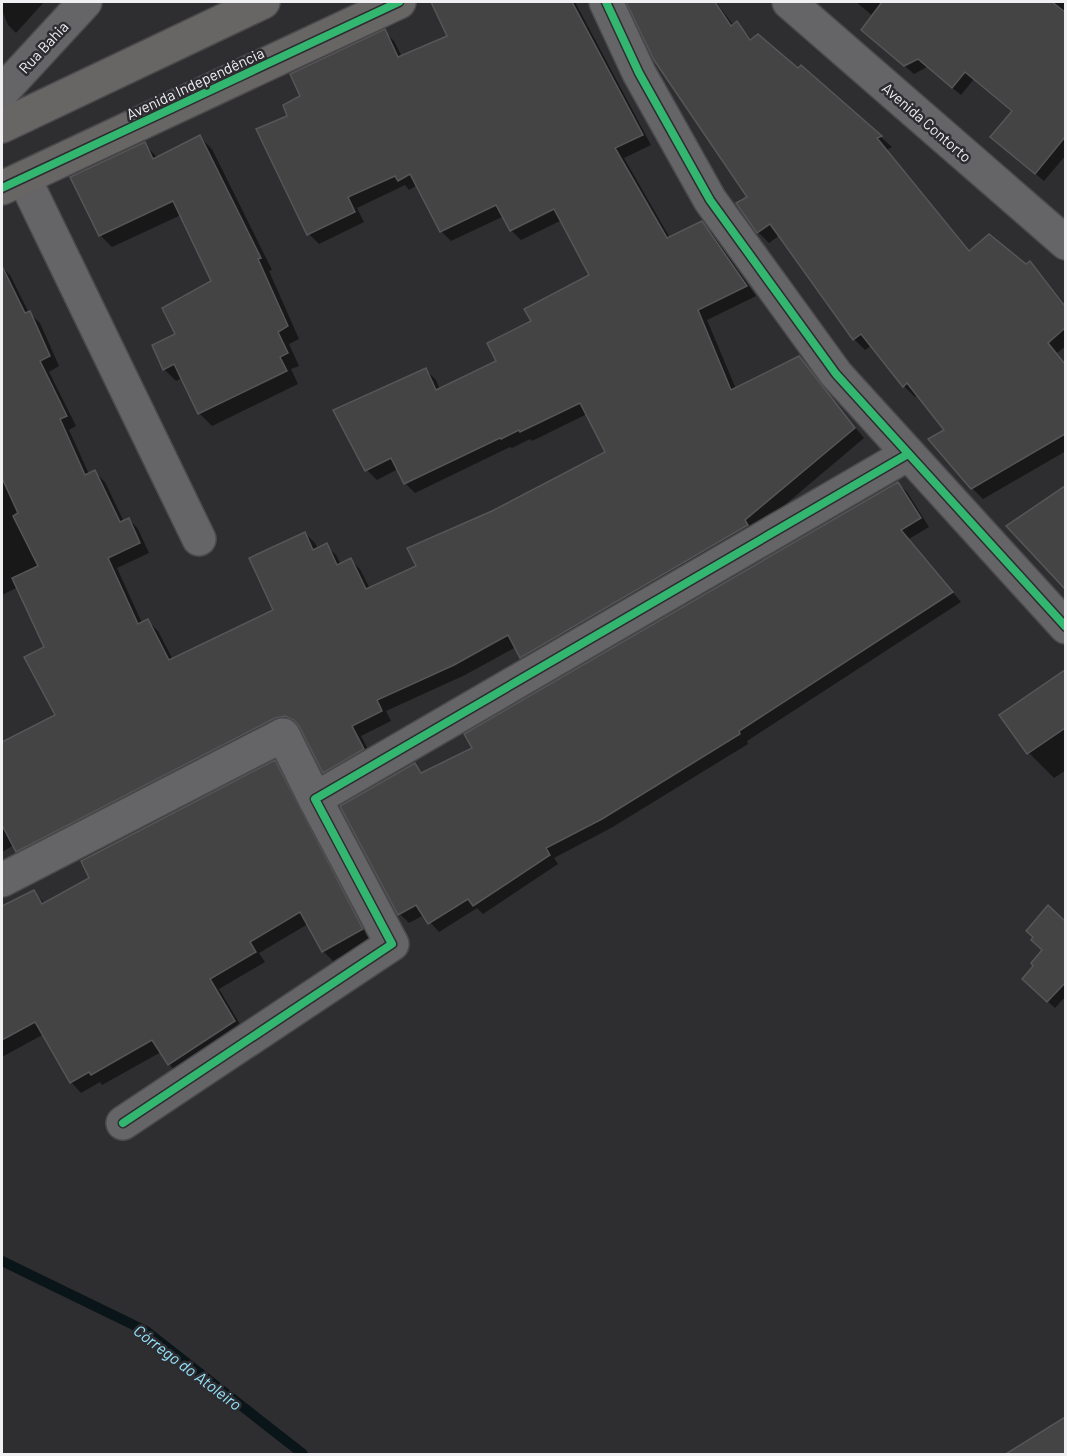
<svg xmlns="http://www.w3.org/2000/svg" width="1067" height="1456" font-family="Barlow,sans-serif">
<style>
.shadow{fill:#0007}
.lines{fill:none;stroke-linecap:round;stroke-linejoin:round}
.stream{stroke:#091519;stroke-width:10}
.building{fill:#454445;stroke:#575557;stroke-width:1.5}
.street-casing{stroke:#4a494c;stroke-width:36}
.secondary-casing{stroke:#4a494c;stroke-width:36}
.street{stroke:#656466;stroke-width:33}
.secondary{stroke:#686565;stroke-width:33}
.cycleway-casing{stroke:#2d2c30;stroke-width:11}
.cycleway{stroke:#33b770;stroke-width:8}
.labels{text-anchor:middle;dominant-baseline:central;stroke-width:5;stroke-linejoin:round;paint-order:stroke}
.street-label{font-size:15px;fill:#f0eff2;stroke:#2d2c30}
.water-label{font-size:16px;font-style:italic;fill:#96e7ff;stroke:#2d2c30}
</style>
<rect width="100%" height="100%" fill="#2e2d2f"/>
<!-- shadow -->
<g class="shadow">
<polygon points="2,2 44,2 16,33 8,25 2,10"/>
<polygon points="445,2 575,2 651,145 624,158 670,238 702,223 712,233 756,296 707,320 736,389 798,358 864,438 754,531 531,667 521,657 516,647 465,675 386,711 391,721 361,736 373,759 334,782 324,772 302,728 296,726 27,861 14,845 2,852 2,743 57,716 46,648 18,587 2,595 2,267 10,275 29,313 40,323 59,366 49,372 76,426 69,430 89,474 95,472 105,482 124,522 129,519 138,529 149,553 117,568 142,623 148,621 158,631 173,660 275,611 305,533 315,543 318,549 326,545 336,555 341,565 350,559 360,569 370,589 418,566 492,512 608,453 587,414 532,441 530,439 512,448 510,447 415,493 405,483 398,469 377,480 367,470 426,370 436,380 440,390 498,362 533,322 591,276 562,220 521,240 511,230 504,216 451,241 441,231 417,185 409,190 405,185 357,208 364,222 319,244 309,234 258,130 289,117 302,97 384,31 394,41 402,57 449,36 435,6"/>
<polygon points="636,2 716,2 734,26 737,23 752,40 798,70 801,67 881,137 892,147 887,150 970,252 1026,266 1030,263 1041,274 1066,305 1066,346 1057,353 1066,364 1066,451 983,499 972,488 946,431 918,395 915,397 904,386 872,345 865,350 854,339 780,235 769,243 758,232 738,204 749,198 671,83"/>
<polygon points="856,2 1066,2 1066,155 1044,181 1001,145 1013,112 974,79 961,95 927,67 914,74 863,30 873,16"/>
<polygon points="200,137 212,149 272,270 269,271 299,339 289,344 299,366 291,369 298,384 212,426 200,414 182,378 176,381 164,369 177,335 213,282 181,215 112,247 100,235 144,144 158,158"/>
<polygon points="898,483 907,492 929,527 909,539 961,602 747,741 748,744 611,828 554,858 558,864 483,914 477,908 439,932 424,915 409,923 400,914 415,765 423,773 474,749"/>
<polygon points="1066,488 1066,584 1064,585 1008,526"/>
<polygon points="1066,672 1066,770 1054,778 1029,753 1001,716"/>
<polygon points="274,762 285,773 372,939 333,961 323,951 308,924 259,953 265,962 219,989 244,1031 179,1075 169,1064 161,1052 102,1085 100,1082 81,1093 71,1082 44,1034 2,1057 2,979 23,967 2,967 2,909 34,892 45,904 91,879"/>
<polygon points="1048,907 1066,923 1066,996 1055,1008 1032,987 1035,965 1044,950"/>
</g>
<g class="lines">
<!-- stream -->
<polyline class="stream" points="2,1261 146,1331 303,1454"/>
</g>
<!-- building -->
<g class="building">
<polygon points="431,2 572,2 643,135 615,148 667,238 702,221 747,286 698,310 731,390 799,356 855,428 745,520 748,525 520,658 508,635 454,665 377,700 382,711 352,726 364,749 323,773 299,726 294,720 285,716 275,718 16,852 2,825 2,742 55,715 24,657 44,647 12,578 38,566 13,516 18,513 2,478 2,266 25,313 30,311 50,356 40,361 67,416 60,419 85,475 95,470 120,522 129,518 140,543 108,558 138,624 148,619 169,660 273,610 249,558 305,532 313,550 327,543 337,565 351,558 366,589 416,566 407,548 492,511 605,452 580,403 520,432 519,430 501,439 500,438 404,484 391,458 365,471 333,410 426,368 436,390 496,361 487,343 531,321 524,309 589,275 554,209 510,231 496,205 440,232 410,174 398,181 395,176 348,197 355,212 307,235 256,129 287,116 283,105 300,96 290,74 385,29 398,57 447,36"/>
<polygon points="626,2 715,2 731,26 737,21 750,40 758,34 798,68 801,65 882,136 877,138 969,251 989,234 1026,264 1030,261 1065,306 1065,328 1048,343 1065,364 1065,434 971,489 928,439 944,430 907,383 903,387 861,334 853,340 770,224 757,233 736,203 747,197 654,60"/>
<polygon points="882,2 1052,2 1065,12 1065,137 1035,174 990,137 1012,111 965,72 952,88 918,59 904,66 861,30"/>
<polygon points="200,135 261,258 258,259 288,326 278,332 288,353 280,357 287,371 198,414 174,364 163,370 152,345 175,334 162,308 211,281 173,201 99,236 70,177 145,142 153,159"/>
<polygon points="898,482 921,518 901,530 953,592 739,731 740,734 602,819 546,848 550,855 473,906 468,899 428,924 416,905 398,915 340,806 415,763 421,773 472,748 464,734"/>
<polygon points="1065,486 1065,589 1006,526"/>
<polygon points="1065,670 1065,728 1027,754 999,715"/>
<polygon points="275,760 363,929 322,952 300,912 250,942 256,952 210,979 235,1021 168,1065 152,1040 91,1075 89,1072 70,1083 35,1022 2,1040 2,906 34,890 42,904 89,878 81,861"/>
<polygon points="1048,905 1065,921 1065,983 1047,1002 1022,979 1033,966 1031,963 1042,950 1031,940 1033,937 1026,931"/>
<polygon points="1065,1417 1065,1455 1004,1455"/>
</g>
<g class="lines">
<!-- street casing -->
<g class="street-casing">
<g id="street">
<polyline points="606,2 639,73 710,200 836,374 1066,627"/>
<polyline points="789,2 1066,243"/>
<polyline points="2,92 85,2"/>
<polyline points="24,178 199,539"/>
<polyline points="2,880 283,735 315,799"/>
<polyline points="123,1123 392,944 315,799 908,454"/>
</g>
</g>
<!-- secondary casing -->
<g class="secondary-casing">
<g id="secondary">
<polyline points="2,126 263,2"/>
<polyline points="2,188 399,2"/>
</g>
</g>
<!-- street -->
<use href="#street" class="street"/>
<!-- secondary -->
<use href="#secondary" class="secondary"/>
<!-- cycleway casing -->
<g class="cycleway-casing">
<g id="cycleway">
<polyline points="606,2 639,73 710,200 836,374 1066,627"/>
<polyline points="2,188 399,2"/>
<polyline points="123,1123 392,944 315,799 908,454"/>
</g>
</g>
<!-- cycleway -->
<use href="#cycleway" class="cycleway"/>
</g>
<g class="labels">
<!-- street labels -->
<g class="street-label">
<text transform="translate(43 47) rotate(-47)">Rua Bahia</text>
<text transform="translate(195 83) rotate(-25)">Avenida Independência</text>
<text transform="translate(927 122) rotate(41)">Avenida Contorto</text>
</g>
<!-- water labels -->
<g class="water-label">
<text transform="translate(188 1367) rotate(37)">Córrego do Atoleiro</text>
</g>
</g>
<!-- border -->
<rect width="1067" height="1456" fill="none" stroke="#f0eff2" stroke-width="6"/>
</svg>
